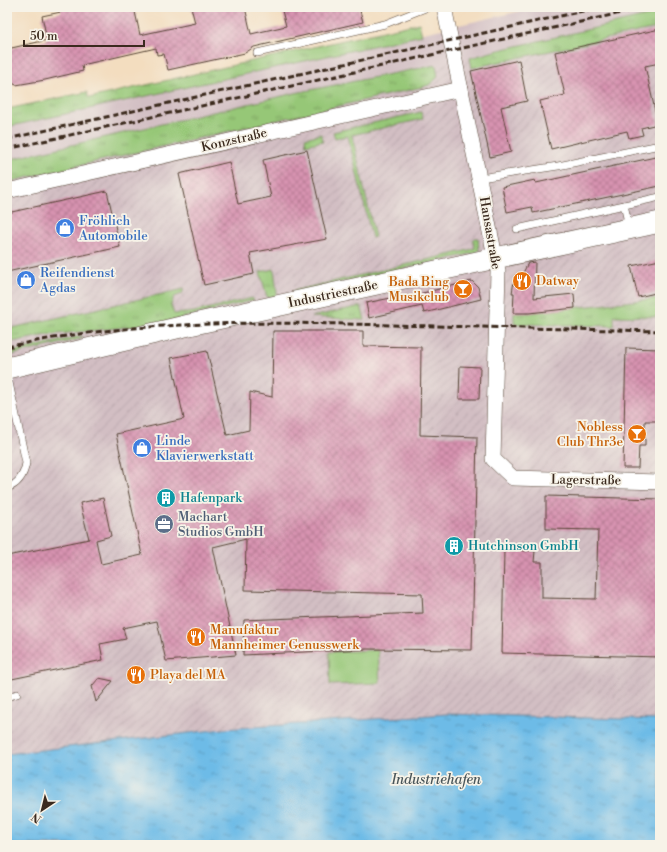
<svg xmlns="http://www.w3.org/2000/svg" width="667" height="852" font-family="'Libre Bodoni',serif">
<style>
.industrial{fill:url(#industrial-furrows)}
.railway{fill:#d2bec3}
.grass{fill:url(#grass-tufts);stroke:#68784a}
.garden{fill:#96c777;stroke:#68784a}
.water{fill:url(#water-ripples);stroke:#547282}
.building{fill:url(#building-cross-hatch)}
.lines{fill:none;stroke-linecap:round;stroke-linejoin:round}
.lane-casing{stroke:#574536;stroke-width:8}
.street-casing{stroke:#574536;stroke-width:16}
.secondary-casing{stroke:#574536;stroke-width:22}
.lane{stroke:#fff;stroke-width:7}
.street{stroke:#fff;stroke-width:15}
.secondary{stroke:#fff;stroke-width:21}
.rail{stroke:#3b2a1e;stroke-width:3;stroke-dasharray:6 3;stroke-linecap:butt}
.labels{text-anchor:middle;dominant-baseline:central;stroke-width:3.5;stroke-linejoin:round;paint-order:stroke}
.street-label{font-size:13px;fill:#3b2a1e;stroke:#f7f3e8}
.shop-label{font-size:13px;fill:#366cbe;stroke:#f7f3e8;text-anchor:start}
.food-label{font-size:13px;fill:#c56008;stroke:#f7f3e8;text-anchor:start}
.culture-label{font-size:13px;fill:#0d838f;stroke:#f7f3e8;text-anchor:start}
.service-label{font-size:13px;fill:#4e5e75;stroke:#f7f3e8;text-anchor:start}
.water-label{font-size:14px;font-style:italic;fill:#4a565a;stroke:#f7f3e8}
</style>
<defs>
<pattern id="industrial-furrows" width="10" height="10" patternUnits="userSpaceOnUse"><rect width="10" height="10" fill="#d2bec3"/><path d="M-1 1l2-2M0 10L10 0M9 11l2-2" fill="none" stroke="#b5a3a7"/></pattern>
<pattern id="grass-tufts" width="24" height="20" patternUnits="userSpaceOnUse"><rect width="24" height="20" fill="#96c777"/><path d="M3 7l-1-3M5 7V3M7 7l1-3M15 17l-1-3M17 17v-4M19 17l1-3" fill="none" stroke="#7ca261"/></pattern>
<pattern id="water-ripples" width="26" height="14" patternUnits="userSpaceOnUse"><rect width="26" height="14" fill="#6dbbe7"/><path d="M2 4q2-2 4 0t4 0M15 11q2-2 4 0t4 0" fill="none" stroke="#5b98bb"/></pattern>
<pattern id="building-cross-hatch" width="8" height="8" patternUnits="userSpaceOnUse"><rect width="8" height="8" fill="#d793b0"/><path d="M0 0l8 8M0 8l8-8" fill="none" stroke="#b0788f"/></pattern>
</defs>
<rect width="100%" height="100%" fill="#f7f3e8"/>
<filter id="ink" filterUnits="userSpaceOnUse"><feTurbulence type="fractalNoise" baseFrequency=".025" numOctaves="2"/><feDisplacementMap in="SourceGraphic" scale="8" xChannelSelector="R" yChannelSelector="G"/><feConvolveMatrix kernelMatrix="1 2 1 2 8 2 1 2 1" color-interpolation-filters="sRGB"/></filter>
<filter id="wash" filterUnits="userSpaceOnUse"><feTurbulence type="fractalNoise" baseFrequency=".012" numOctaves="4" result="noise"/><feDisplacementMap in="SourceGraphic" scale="16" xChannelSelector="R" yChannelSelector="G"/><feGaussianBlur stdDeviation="0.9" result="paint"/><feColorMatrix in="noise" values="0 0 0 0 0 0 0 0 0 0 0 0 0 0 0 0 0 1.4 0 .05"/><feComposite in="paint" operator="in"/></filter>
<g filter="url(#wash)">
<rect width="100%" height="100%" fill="#f3ddbf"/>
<!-- industrial -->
<polygon class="industrial" points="660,13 660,720 447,714 223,729 7,754 7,160 295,93 495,51"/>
<!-- railway -->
<polygon class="railway" points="539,7 660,7 660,13 495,51 470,58 295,93 7,160 7,127"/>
<!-- grass -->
<g class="grass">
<polygon points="660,13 660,27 472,68 470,58 495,51"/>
<polygon points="419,23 422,35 7,127 7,109 87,92 89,98"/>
<polygon points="436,65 438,77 429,85 422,87 7,182 7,160 295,93"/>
<polygon points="421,112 423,119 352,135 375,237 372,238 348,136 335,138 333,132"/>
<polygon points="321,134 323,141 306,145 305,138"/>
<polygon points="475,238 478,238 479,250 475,253 293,293 292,291 469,250 475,248 473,240"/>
<polygon points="274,269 277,293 275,296 267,297 260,272"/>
<polygon points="184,289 182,294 174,297 171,305 174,314 194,312 252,298 254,300 159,324 47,335 7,343 7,329"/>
<polygon points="660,298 660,317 614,316 614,326 514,324 514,313 529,313"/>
<polygon points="361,306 365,320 311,317"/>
<polygon points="81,336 84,338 7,356 7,353"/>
</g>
<!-- garden -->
<polygon class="garden" points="378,650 380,683 330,685 329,652"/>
<!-- water -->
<polygon class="water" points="447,714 660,720 660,845 7,845 7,754 223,729"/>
<g id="blocks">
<!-- building -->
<g class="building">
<polygon points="60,7 134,7 140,35 195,23 191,7 245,7 251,34 286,26 281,7 359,7 363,22 254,47 245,53 168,70 164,54 157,55 156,48 82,65 83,71 45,80 16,85 7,80 7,49 47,40 42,16 61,12"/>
<polygon points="660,29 660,63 645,66 658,124 641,128 643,135 629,138 627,131 551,149 540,101 565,95 555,52"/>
<polygon points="519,60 527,101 501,107 511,152 490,157 471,71"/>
<polygon points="307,150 327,239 250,253 254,274 204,285 179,174 229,162 238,204 271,197 263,160"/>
<polygon points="660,156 660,186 533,213 532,207 507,212 502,187 535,180 536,183"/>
<polygon points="107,191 120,247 7,272 7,213"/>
<polygon points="660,260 660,292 638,297 631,266"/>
<polygon points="535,262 534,298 574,294 575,308 529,313 513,313 514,293 512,293 514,281 516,277 523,273 528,263"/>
<polygon points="472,281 478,287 481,299 424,313 422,306 369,318 366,303 401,296 402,298"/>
<polygon points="273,331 363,331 363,346 421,347 420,435 477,437 472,650 367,649 243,655 244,620 423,613 422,594 245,590 246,539 213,547 236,655 166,661 157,621 123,628 126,639 100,644 103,660 7,680 7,556 89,539 80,503 103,498 111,536 96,540 101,564 142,555 116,434 184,419 171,358 207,351 227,435 249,430 250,392 272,397"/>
<polygon points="626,348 660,349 660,421 645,421 645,446 639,446 638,468 623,468"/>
<polygon points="460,366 480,367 479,399 459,399"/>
<polygon points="546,496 660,499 660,657 502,653 504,550 535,551 534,562 542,562 542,598 596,599 598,530 546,529"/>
<polygon points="99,678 113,681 96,702 92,686"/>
</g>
</g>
</g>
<g filter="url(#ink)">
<use href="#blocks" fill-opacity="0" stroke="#574536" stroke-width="1"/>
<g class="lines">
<!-- lane casing -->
<g class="lane-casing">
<g id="lane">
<polyline points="257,53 385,24 428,7"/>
<polyline points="480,178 558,166 660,145"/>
<polyline points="624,205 629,226"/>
<polyline points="517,229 660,197"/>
<path d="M7 373 26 463C24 475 19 484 7 488"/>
<polyline points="7,697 17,694"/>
</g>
</g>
<!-- street casing -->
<g class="street-casing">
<g id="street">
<polyline points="444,7 498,271 493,459 513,478 660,482"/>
<polyline points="7,191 461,89"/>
</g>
</g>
<!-- secondary casing -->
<g class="secondary-casing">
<polyline id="secondary" points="7,368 185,326 660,222"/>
</g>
<!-- lane -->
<use href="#lane" class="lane"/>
<!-- street -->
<use href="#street" class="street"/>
<!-- secondary -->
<use href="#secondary" class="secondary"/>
<!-- rail -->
<g class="rail">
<polyline points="7,139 601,7"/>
<polyline points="7,149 648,7"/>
<path d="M7 347C132 319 263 322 390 325 480 327 570 329 660 331"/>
</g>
</g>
</g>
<!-- icons -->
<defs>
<g id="shop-disc" transform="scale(1)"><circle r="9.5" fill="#3f7fe0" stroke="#f7f3e8"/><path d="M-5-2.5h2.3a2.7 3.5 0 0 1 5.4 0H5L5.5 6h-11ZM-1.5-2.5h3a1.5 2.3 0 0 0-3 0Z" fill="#fff"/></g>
<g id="restaurant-disc" transform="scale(1)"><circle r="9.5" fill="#e8710a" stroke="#f7f3e8"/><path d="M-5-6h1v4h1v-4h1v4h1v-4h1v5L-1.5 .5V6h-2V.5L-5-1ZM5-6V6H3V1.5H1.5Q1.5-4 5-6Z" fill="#fff"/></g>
<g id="bar-disc" transform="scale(1)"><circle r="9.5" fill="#e8710a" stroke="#f7f3e8"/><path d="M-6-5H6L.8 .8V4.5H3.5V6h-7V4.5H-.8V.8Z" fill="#fff"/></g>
<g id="building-disc" transform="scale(1)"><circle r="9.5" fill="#0f9aa8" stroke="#f7f3e8"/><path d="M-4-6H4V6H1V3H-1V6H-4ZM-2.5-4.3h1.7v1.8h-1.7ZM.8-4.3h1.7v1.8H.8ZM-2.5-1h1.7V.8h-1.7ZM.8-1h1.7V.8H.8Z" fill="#fff"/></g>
<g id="office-disc" transform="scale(1)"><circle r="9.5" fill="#5c6f8a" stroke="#f7f3e8"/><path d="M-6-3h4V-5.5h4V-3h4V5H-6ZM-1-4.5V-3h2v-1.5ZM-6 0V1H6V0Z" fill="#fff"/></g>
</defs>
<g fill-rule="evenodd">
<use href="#shop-disc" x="65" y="228"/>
<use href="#shop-disc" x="26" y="280"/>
<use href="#restaurant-disc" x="522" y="281"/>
<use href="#bar-disc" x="463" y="289"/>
<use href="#bar-disc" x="637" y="434"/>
<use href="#shop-disc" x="142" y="448"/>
<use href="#building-disc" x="166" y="498"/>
<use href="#office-disc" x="164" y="524"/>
<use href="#building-disc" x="454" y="546"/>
<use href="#restaurant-disc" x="196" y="637"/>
<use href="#restaurant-disc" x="136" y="675"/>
</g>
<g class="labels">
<!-- street labels -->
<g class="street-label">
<text transform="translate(234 140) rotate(-13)">Konzstraße</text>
<text transform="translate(490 233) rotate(80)">Hansastraße</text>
<text transform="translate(333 294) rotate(-12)">Industriestraße</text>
<text transform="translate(586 480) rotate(1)">Lagerstraße</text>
</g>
<!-- shop labels -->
<g class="shop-label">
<text x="79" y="221">Fröhlich<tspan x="79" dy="15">Automobile</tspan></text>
<text x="40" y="273">Reifendienst<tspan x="40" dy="15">Agdas</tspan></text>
<text x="156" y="441">Linde<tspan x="156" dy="15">Klavierwerkstatt</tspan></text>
</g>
<!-- food labels -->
<g class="food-label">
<text x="536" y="281">Datway</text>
<text x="449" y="282" text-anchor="end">Bada Bing<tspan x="449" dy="15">Musikclub</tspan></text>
<text x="623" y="427" text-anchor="end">Nobless<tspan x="623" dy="15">Club Thr3e</tspan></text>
<text x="210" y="630">Manufaktur<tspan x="210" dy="15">Mannheimer Genusswerk</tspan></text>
<text x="150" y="675">Playa del MA</text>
</g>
<!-- culture labels -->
<g class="culture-label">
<text x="180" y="498">Hafenpark</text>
<text x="468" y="546">Hutchinson GmbH</text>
</g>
<!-- service labels -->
<g class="service-label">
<text x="178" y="517">Machart<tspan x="178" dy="15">Studios GmbH</tspan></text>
</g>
<!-- water labels -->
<g class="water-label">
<text x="436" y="780">Industriehafen</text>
</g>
</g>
<!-- margin -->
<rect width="667" height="852" fill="none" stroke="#f7f3e8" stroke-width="24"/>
<!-- north arrow -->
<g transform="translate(42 810) rotate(215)" stroke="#f7f3e8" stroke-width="3" paint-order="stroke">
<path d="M0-3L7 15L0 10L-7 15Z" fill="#3b2a1e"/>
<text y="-6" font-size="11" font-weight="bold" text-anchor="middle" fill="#3b2a1e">N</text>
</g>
<!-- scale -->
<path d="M24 40v6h120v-6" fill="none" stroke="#3b2a1e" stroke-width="2"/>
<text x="30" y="40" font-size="12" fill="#3b2a1e" stroke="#f7f3e8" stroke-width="3" paint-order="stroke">50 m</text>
</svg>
